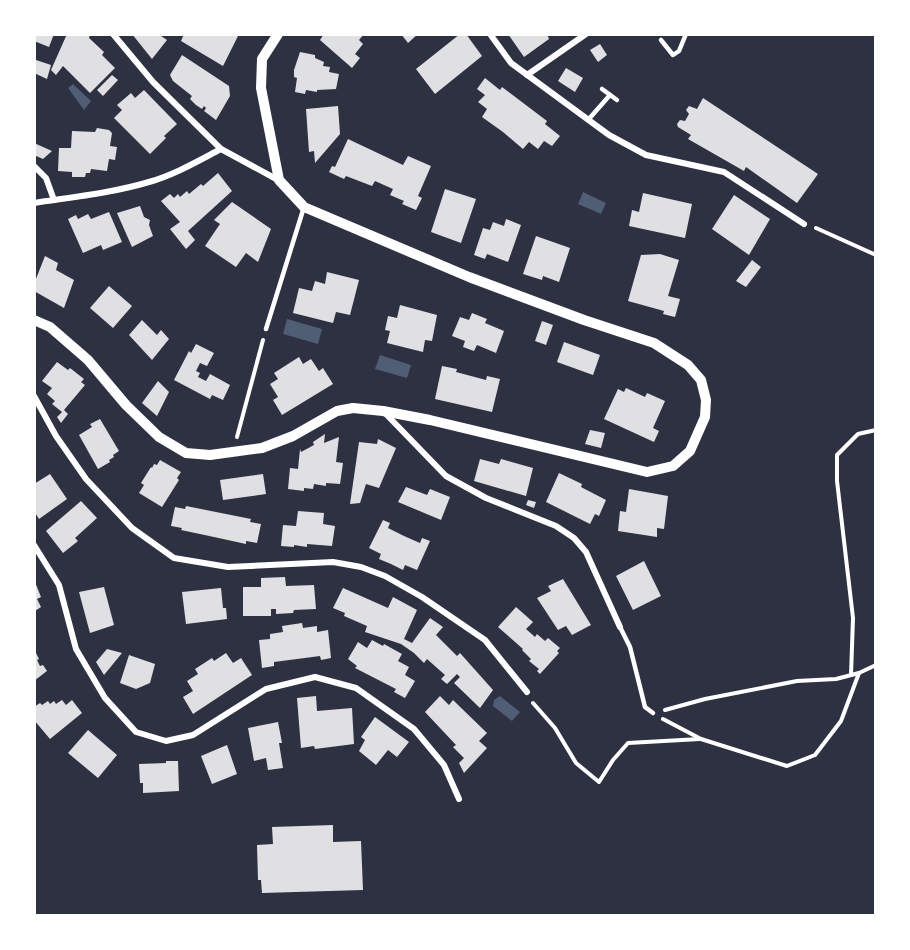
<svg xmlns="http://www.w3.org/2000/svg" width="910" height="950" font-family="'Varela Round',sans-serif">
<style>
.water{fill:#4f5d75}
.building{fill:#e0e0e3}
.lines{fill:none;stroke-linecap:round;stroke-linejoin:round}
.path{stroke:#fff;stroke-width:4}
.service{stroke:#fff;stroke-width:4.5}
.minor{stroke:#fff;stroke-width:6}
.tertiary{stroke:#fff;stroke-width:10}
</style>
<rect width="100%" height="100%" fill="#2d3142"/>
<!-- water -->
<g class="water">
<polygon points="73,84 91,101 84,110 68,88"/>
<polygon points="583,192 606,203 601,214 578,204"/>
<polygon points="287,319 322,329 318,344 283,334"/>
<polygon points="380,355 411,365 407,378 375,369"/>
<polygon points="500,696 520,712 512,721 493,706 494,700"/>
</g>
<!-- building -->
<g class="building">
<polygon points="34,34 54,34 49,47 34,41"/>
<polygon points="67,34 90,34 89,38 104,52 102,55 115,68 90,93 63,66 56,75 51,70"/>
<polygon points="132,34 158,34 167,40 152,59"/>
<polygon points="184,34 239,34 223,66 181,41"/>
<polygon points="324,34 364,34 359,40 363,44 355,54 360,58 352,68 320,40"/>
<polygon points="401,34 418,34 408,43"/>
<polygon points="460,34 466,34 482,56 435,94 416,69"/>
<polygon points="508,34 547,34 549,39 524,57"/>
<polygon points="600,44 607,55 598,62 590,50"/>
<polygon points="300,52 315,55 315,58 324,62 323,66 330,67 329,72 339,74 336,89 317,90 317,92 306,90 305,94 295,92 297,78 294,77 294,70"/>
<polygon points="182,55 229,86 230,96 216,120 204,111 206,108 204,106 202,109 196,105 190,99 192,96 173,81 170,75"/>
<polygon points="36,60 51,65 47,79 34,73"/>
<polygon points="566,68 583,78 575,92 558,81"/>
<polygon points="112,75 118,80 103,96 97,90"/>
<polygon points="485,78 500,90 502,87 547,121 545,124 560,136 552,146 544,141 538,149 529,142 523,149 503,132 482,117 487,109 478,102 485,95 477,89"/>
<polygon points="144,90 177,124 164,136 166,138 150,154 114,118 122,110 117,105 131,93 135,98"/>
<polygon points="703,98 818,174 797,203 746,167 744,171 688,139 691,135 678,127 677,124 680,120 685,121 689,114 686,110 689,106 697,109"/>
<polygon points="338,106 340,134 315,163 314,151 309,152 306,109"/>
<polygon points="97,128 109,130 112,133 110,146 117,147 115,160 109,159 107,171 91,169 90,173 86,173 85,177 72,177 72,172 58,171 59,148 71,148 72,131 95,132"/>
<polygon points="348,139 403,165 408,156 431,166 418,196 422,198 416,210 402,204 404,201 390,195 393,189 375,181 372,186 346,176 344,179 329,172 332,166 335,167"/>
<polygon points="34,143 52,151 43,159 34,155"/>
<polygon points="218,173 232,191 188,231 195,240 186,249 170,229 180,222 161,201 170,194 174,198 178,194 180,197 187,191 189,194 201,184 203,186"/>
<polygon points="445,189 476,199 461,243 431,232"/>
<polygon points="643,193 692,204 685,238 629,226 632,210 639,212"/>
<polygon points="734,195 770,219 749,255 712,229"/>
<polygon points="232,202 271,229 258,262 246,253 236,267 205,246 220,224 214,220"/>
<polygon points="140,206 144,217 150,220 149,225 153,236 132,247 117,213"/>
<polygon points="109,212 122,242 103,250 101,245 83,253 68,219 76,215 78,219 88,214 91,219"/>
<polygon points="506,219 521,225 508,262 487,254 485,259 474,255 483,228 490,230 493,222 504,226"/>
<polygon points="536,236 570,248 559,282 543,276 542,280 523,274"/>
<polygon points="660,254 679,260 668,296 680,299 675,317 663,314 664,311 628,301 641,255"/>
<polygon points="45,256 58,263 56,270 74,280 64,308 34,291 34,284"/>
<polygon points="752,260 761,267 746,287 736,281"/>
<polygon points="327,272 359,280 350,315 336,312 333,323 293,313 299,288 312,291 315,281 325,284"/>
<polygon points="109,286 132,306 113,328 90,308"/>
<polygon points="400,305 437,315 432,341 425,340 423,352 387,343 390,331 385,330 388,316 397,318"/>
<polygon points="472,313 487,319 485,323 504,331 496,353 477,345 474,351 463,347 465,341 452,336 460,317 469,320"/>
<polygon points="142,320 157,335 161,330 169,339 152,360 129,335"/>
<polygon points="542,321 553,325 546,345 535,341"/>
<polygon points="564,342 600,355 593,375 557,362"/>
<polygon points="196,344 214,353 207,366 200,363 196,371 200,373 198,377 206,381 210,374 230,385 223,400 212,395 210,399 174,380 189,351 191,353"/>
<polygon points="299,357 303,364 311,359 319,371 323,368 333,384 282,415 273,400 278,397 270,384 278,379 274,373"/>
<polygon points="57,362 68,370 70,368 84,379 81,382 85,385 64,410 68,414 61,423 57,417 62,412 52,404 55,401 47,394 52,388 42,381"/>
<polygon points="442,366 457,369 456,372 486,380 487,376 500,379 492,412 435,399"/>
<polygon points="158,381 169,392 157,416 142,403"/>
<polygon points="626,388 645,397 647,393 665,401 653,428 659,431 654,442 604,419 618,389 624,392"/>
<polygon points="100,419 119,451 113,455 114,457 109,460 110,462 98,469 79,435 92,427 90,424"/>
<polygon points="590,430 605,433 601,448 585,444"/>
<polygon points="325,434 324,443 339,437 336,462 343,463 340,484 326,483 326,486 314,484 313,489 304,488 304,491 288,489 290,468 298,469 300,449 301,452 314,445 313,442"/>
<polygon points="378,439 396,448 379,488 366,484 360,503 350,504 359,442 377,444"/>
<polygon points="480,459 499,464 501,459 533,468 526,496 474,481"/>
<polygon points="160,460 181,472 177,478 179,480 162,507 139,493 144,485 141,483 151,467 152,468 154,464 157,465"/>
<polygon points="559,473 582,484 581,487 606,500 599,516 595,514 590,524 546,502"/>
<polygon points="50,474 67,499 39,519 34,511 34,484"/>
<polygon points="263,474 266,494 223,500 220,480"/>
<polygon points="406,487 427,495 430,489 450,497 441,520 398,502"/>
<polygon points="629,489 668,496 664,529 657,528 657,537 618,531 620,511 626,512"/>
<polygon points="528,500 536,502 534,508 526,505"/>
<polygon points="81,501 97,518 75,538 78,541 63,553 46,531"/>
<polygon points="186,506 251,519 250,522 261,524 257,543 246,541 246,544 214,537 181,530 182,528 171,526 175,507 185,509"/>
<polygon points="298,511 324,513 323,524 335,526 332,546 307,544 307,547 294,545 294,547 281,546 283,525 296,526"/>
<polygon points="383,520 390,523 388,528 404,536 420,543 422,538 430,541 417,570 405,565 403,570 391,564 379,559 381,554 369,548"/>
<polygon points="644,561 661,596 633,610 616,576"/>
<polygon points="285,577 286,586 314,585 316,609 294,610 293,613 276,614 276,609 271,609 271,616 243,616 243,587 261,587 261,578"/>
<polygon points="563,579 591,625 572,635 566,626 558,630 537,598 551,591 548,586"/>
<polygon points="35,582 41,597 37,599 41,607 35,611"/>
<polygon points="104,587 114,625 90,633 79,592"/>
<polygon points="221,588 223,608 226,608 227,619 186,624 182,592"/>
<polygon points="343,588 388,608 393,597 417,610 404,639 412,643 430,618 443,627 436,635 457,656 460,653 493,690 480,708 454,683 460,677 457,674 447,684 441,679 445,675 427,659 424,663 414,653 401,644 365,632 367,626 344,616 345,613 333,608"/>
<polygon points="516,607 533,622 526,629 535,637 537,634 545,641 548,638 560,648 557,651 559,653 540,674 537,671 539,669 529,661 531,659 522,650 523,649 498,627"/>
<polygon points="302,623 303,628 317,626 317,632 328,630 331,658 321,660 320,656 274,662 274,666 262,668 259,640 270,639 270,634 283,632 282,626"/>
<polygon points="372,640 383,646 384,644 402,654 398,661 409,667 405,675 415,681 405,698 394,692 396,689 355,668 357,666 348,659 358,642 367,648"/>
<polygon points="34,649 39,659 37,660 40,666 43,665 47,671 34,681"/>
<polygon points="107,649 122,653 104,675 96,662"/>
<polygon points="226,653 233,663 241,658 252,675 193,714 183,697 193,691 187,681 198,674 195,669 212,658 214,661"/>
<polygon points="129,655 155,664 150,683 136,689 120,683"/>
<polygon points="316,696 317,711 352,708 354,744 315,749 314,746 301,748 297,698"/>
<polygon points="440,696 449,705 453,700 487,733 479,741 487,748 464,773 459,763 464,758 453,747 456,745 425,712"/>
<polygon points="62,700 66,705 72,700 82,713 50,739 34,720 34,707 40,703 42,705 48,701 50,704 54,701 56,704"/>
<polygon points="375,717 409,742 397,757 388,750 376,765 359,751 365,740 361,737"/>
<polygon points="278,722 282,743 279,743 283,768 268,770 266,758 254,761 248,728"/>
<polygon points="88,730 117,755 98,778 68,753"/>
<polygon points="227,745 237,774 212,784 201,756"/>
<polygon points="166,761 178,761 179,791 143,793 143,783 140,783 139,764 166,763"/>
<polygon points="333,825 333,842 361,841 363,890 262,893 261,880 258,880 257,845 273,844 272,827"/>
</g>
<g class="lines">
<!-- path -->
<g class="path">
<polyline points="816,228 876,255"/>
<polyline points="237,437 263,340"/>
<polyline points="851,675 853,618 837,481 837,455 858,434 876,430"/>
<polyline points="533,703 555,728 576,763 599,782 613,760 628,743 700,739"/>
<polyline points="665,710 705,699 797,681 836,679 859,673 876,665"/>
<polyline points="663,719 701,739 787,766 815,755 841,721 859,673"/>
</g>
<!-- service -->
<g class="service">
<polyline points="661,40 673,55 679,51 686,34"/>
<polyline points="602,89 617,100"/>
<polyline points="588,120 610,95"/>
<polyline points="266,329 304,207"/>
<polyline points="620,627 630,647 645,707 653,713"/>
</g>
<!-- minor -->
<g class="minor">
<polyline points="113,34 153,82 221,149 278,180"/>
<polyline points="490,34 511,63 609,135 646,155 724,172 804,224"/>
<polyline points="527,75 586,34"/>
<polyline points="34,166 46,178 54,200"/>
<path d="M34 203C73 197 112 193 149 182 174 175 198 161 221 149"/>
<polyline points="34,396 56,436 86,479 132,528 174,558 228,567 333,562 361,567 385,576 422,597 485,640 527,692"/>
<polyline points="384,412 446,476 486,498 556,526 574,538 586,552 620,627"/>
<polyline points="34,545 59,585 76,649 105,698 136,732 166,741 193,735 266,689 315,677 356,688 414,729 444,765 459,799"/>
</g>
<!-- tertiary -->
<polyline class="tertiary" points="34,320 50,327 88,360 126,405 159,437 186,453 210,455 262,448 293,436 337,411 353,408 383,411 430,420 647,472 673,466 690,451 705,417 706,400 701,380 688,365 654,343 584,320 469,277 304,207 279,180 261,88 262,59 278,34"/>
</g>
<!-- border -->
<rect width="910" height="950" fill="none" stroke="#ffffff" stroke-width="72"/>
</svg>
